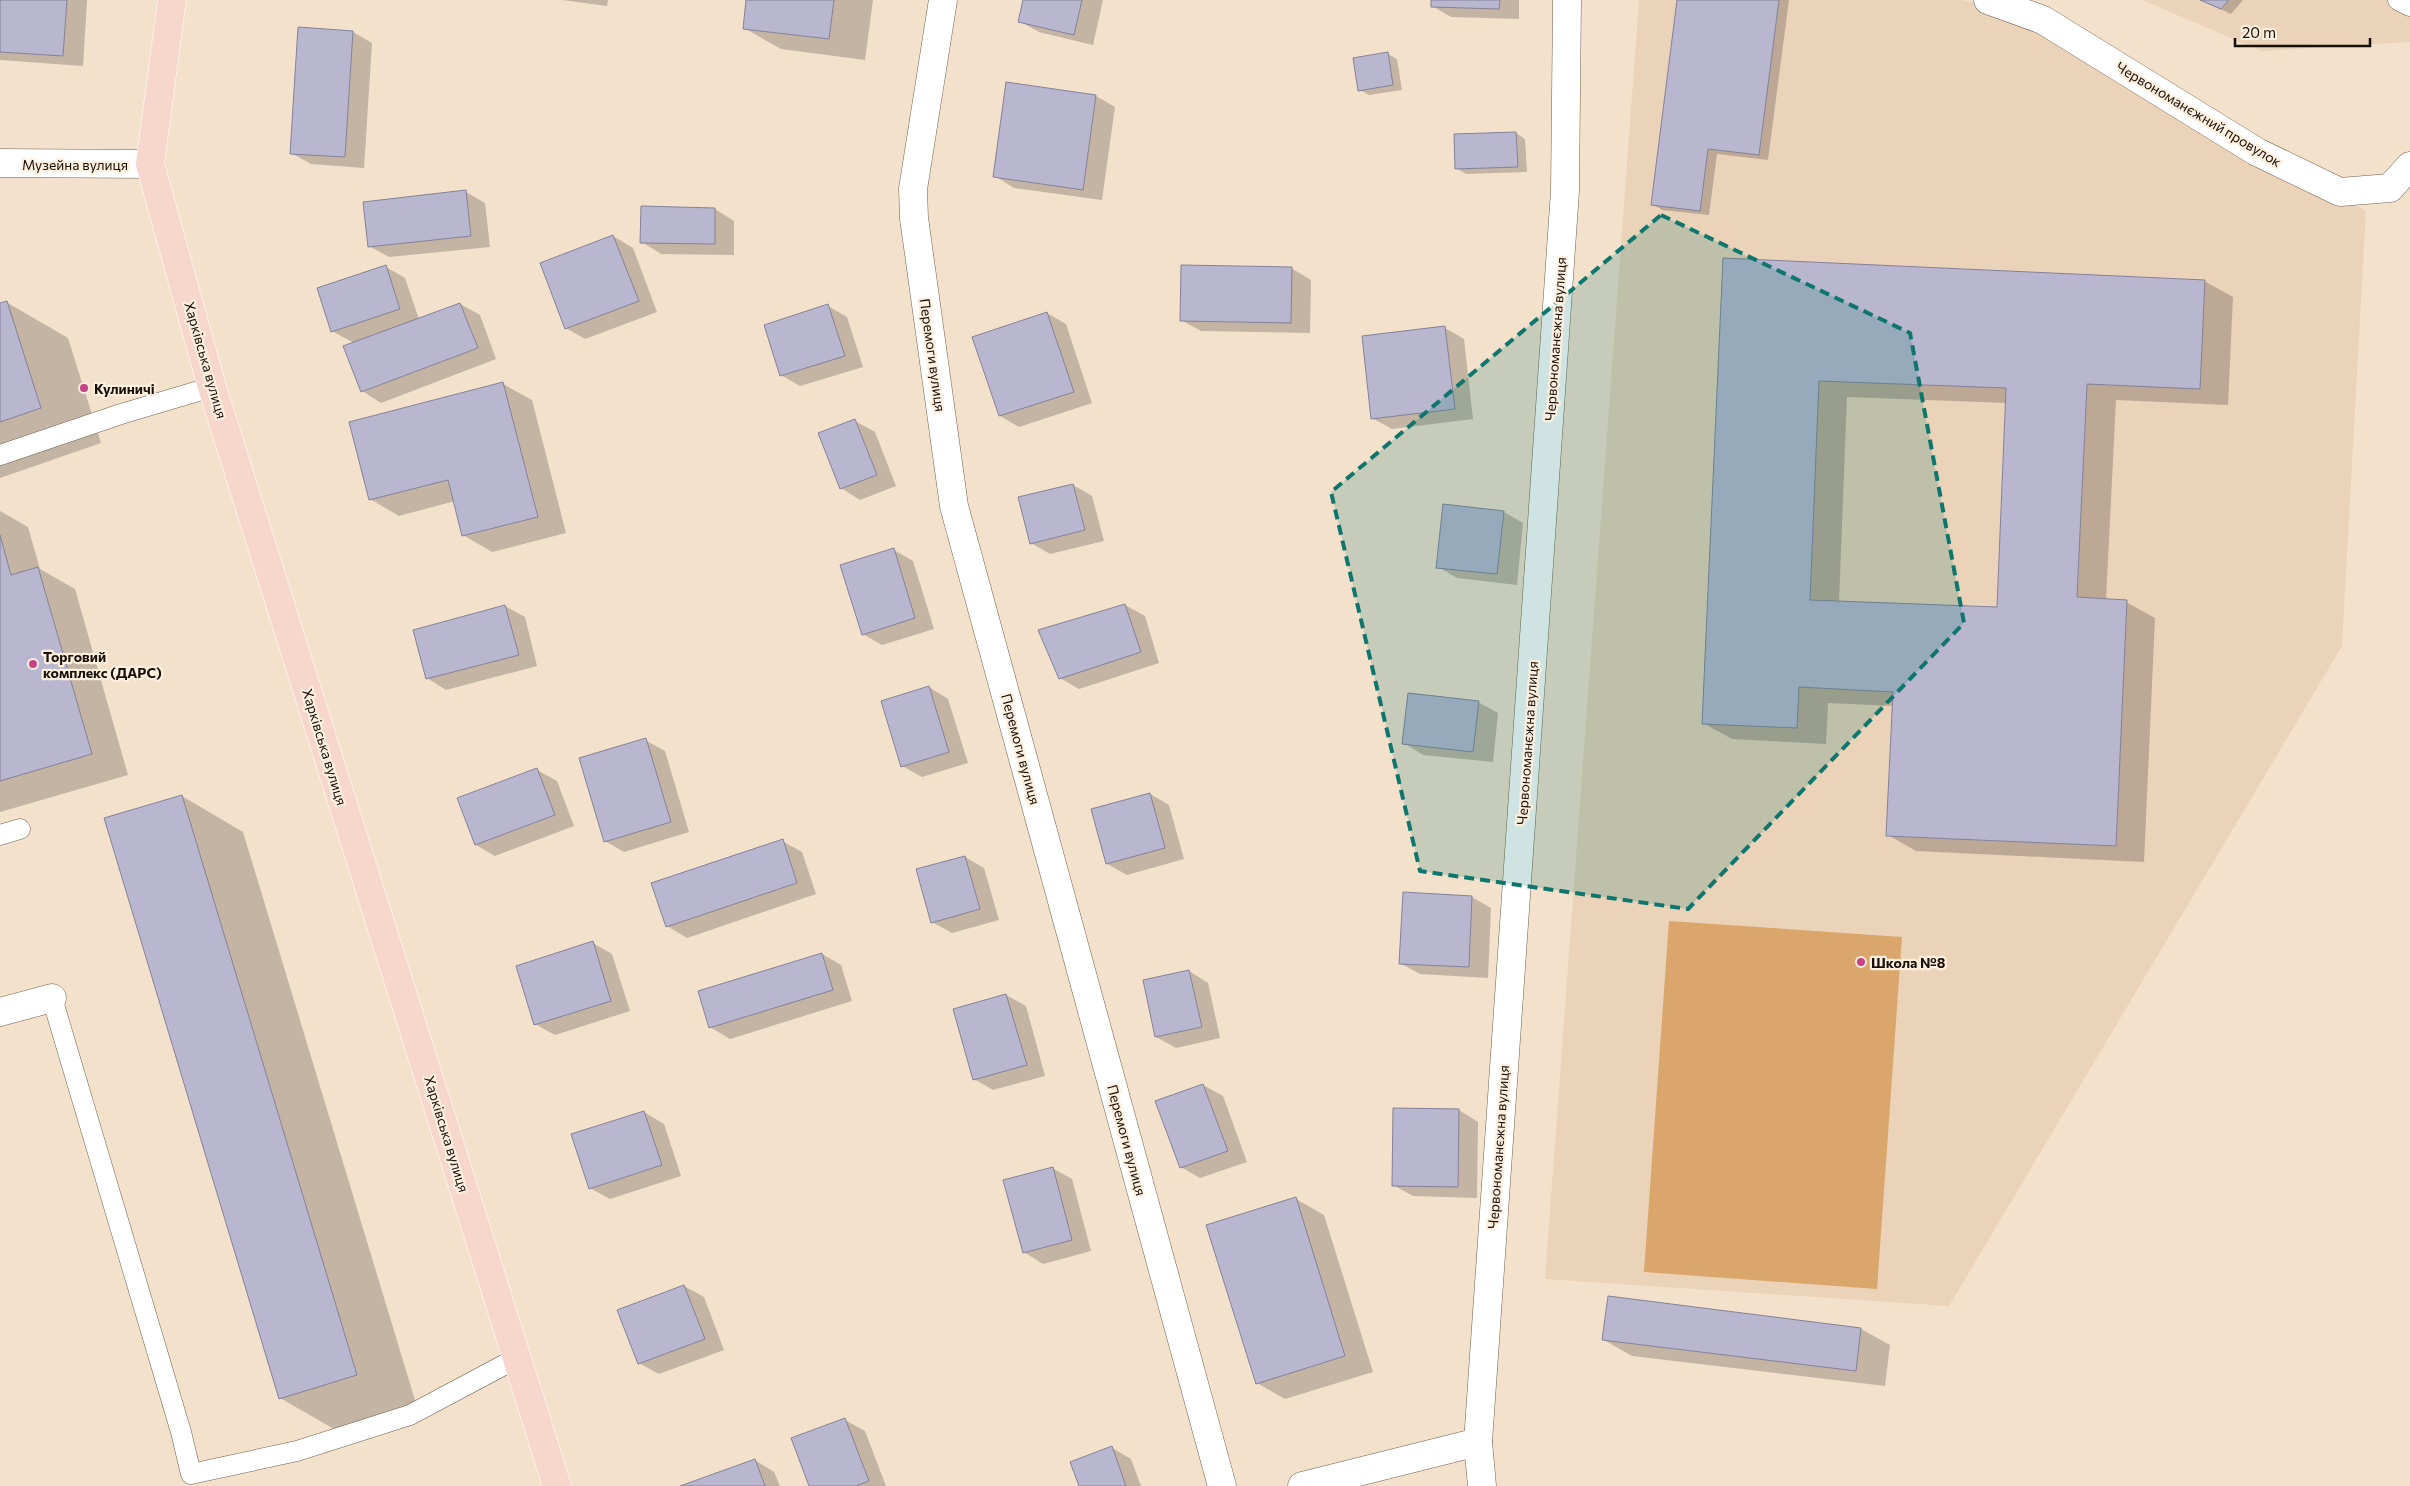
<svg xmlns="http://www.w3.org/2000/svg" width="2410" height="1486" font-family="Commissioner,sans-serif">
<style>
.built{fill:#ebd3b9}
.green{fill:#daa66b}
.shadow{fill:#0003;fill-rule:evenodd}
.building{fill:#b9b7d0;stroke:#848299;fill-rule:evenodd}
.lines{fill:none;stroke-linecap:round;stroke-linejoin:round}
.service-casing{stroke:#70604e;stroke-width:21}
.minor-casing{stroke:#70604e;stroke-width:29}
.primary-casing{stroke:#fff;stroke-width:29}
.service{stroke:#fff;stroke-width:20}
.minor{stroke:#fff;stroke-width:28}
.primary{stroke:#f7d7cb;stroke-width:28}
.marked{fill:#0f766e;fill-opacity:0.2;stroke:#0f766e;stroke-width:4;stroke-dasharray:10 6;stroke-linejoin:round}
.poi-dot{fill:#c64185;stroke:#feefde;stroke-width:2}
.labels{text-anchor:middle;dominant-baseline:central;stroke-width:4.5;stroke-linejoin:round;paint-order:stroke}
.street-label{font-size:14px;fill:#161009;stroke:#feefde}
.poi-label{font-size:14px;font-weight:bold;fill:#161009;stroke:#feefde;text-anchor:start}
</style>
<rect width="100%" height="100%" fill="#f4e1cc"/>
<!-- built -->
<g class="built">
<polygon points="1639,0 1962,0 2002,8 2366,211 2342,646 1949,1306 1545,1279"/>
<polygon points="2142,0 2410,0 2410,42 2261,51"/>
</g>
<!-- green -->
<polygon class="green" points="1669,921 1902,937 1877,1289 1644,1272"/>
<!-- shadow -->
<g class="shadow">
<polygon points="0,0 87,0 83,66 0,60"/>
<polygon points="562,0 608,0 607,6"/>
<polygon points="748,0 873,0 865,60 781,49 744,28"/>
<polygon points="1024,0 1103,0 1093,45 1039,32 1019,21"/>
<polygon points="1432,0 1519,0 1519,19 1451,17 1432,6"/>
<polygon points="1678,0 1789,0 1768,160 1717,154 1709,215 1662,210 1653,204"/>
<polygon points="2200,0 2243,0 2231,14"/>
<polygon points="353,32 372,43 364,168 311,164 291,153"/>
<polygon points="1388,54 1397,59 1402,90 1369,95 1360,90"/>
<polygon points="1096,96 1115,107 1102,200 1014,188 995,176"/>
<polygon points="1516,133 1525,139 1527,172 1466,174 1456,168"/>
<polygon points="466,192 485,203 490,247 389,257 369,246"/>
<polygon points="715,209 734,221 734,255 661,254 642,242"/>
<polygon points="613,236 633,248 657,312 585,339 566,328"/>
<path d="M1724 259 2204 281 2233 297 2228 405 2116 400 2106 600 2126 602 2155 618 2144 862 1916 851 1888 835 1893 706 1828 703 1826 744 1732 739 1703 723ZM1847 397 2007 403 1999 608 1839 603Z"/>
<polygon points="386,267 405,278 419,319 460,304 480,315 496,359 381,403 362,391 354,343 332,331"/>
<polygon points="1291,268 1311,280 1310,333 1201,331 1181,320"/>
<polygon points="6,302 68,338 101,443 0,478 0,304"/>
<polygon points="828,306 847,317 863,367 800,386 781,375"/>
<polygon points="1047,313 1066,324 1092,403 1019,427 1000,416"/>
<polygon points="1445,328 1464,339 1473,419 1392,429 1372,418"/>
<polygon points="503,384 532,400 566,533 492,552 463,535 455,501 399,516 370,499"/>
<polygon points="855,421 875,432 896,486 860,500 841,488"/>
<polygon points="1073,485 1092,496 1104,541 1050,554 1031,543"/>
<polygon points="0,511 28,527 40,569 75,589 128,775 0,812"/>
<polygon points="1504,512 1523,523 1517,585 1457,578 1438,567"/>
<polygon points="894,550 913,561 934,629 882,645 863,634"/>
<polygon points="1125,605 1145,616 1159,663 1079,689 1060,678"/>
<polygon points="505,606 525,617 537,666 446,690 427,678"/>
<polygon points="929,687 948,699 968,763 922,777 902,766"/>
<polygon points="1478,702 1498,713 1493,762 1423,755 1404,743"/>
<polygon points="645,740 665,751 689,832 624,852 605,841"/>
<polygon points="537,770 557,781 574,826 495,856 476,845"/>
<polygon points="1150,794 1169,805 1184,859 1127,875 1107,864"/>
<polygon points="182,796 243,832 418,1410 341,1433 280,1398"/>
<polygon points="782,841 802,852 816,894 687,938 667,926"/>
<polygon points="965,857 984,868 999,920 952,933 932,922"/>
<polygon points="1404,894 1472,897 1491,908 1488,978 1420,974 1400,963"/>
<polygon points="593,943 612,954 630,1011 555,1035 535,1024"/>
<polygon points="822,954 841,965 852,1001 730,1039 710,1027"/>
<polygon points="1189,971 1208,983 1220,1038 1176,1048 1156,1037"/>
<polygon points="1006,995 1026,1006 1045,1076 993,1090 974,1079"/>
<polygon points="1203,1085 1223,1096 1247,1162 1200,1178 1181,1167"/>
<polygon points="1459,1110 1478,1122 1477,1198 1413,1196 1393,1185"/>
<polygon points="644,1112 664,1124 681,1176 610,1199 590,1188"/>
<polygon points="1052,1168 1072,1179 1091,1251 1043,1264 1024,1252"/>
<polygon points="1296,1199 1324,1215 1373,1372 1285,1399 1257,1383"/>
<polygon points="684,1286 704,1297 724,1350 659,1374 639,1363"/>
<polygon points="1609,1298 1861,1329 1890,1345 1885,1386 1632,1356 1604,1340"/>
<polygon points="845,1420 865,1431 886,1486 810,1486"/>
<polygon points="1112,1448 1131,1459 1141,1486 1080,1486"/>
<polygon points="755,1460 774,1472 780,1486 683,1486"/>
</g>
<!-- building -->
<g class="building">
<polygon points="0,0 67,0 63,56 0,52"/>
<polygon points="746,0 834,0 829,39 743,29"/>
<polygon points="1023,0 1082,0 1074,35 1018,22"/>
<polygon points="1431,0 1500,0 1499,9 1431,7"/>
<polygon points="1677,0 1779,0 1759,155 1708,149 1700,211 1651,205"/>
<polygon points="2200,0 2229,0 2221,9"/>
<polygon points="298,27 353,31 345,157 290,154"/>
<polygon points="1388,52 1393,85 1358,91 1353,58"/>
<polygon points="1006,82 1096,95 1083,190 993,177"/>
<polygon points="1516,132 1518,167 1455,169 1454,134"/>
<polygon points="466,190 471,236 368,247 363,202"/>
<polygon points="641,206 715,208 715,244 640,243"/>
<polygon points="613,235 639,301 565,329 540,263"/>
<path d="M1723 258 2205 280 2200 389 2087 384 2077 597 2127 600 2116 846 1886 836 1893 692 1799 687 1797 728 1702 724ZM1819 381 2006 388 1997 607 1810 600Z"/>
<polygon points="386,265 400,309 331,332 317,288"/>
<polygon points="1181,265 1292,267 1291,323 1180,321"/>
<polygon points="7,301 41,408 0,422 0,303"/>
<polygon points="460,303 478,348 361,392 343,346"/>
<polygon points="828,304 845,356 780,376 764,325"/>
<polygon points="1047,312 1074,392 999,416 972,337"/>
<polygon points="1445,326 1455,409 1371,419 1362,336"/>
<polygon points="503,382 538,517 462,536 448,480 369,500 349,422"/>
<polygon points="855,419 877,475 840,489 818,433"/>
<polygon points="1073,484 1085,530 1030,544 1018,497"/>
<polygon points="1443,504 1504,511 1497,574 1436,568"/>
<polygon points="0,535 11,575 38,567 92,754 0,781"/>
<polygon points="894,548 915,618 862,635 840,565"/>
<polygon points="1125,604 1141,652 1059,679 1038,630"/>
<polygon points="505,605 519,655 426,679 413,630"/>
<polygon points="929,686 949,752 901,767 881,701"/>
<polygon points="1408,693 1479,701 1473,752 1402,744"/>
<polygon points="646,738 671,822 604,842 579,758"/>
<polygon points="537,768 555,815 475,845 457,798"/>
<polygon points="1150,793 1165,848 1106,864 1091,809"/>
<polygon points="182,795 357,1375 279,1399 104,818"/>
<polygon points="783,839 797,883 666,927 651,883"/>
<polygon points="965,856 980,909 931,923 916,869"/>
<polygon points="1403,892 1472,896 1469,967 1399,964"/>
<polygon points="593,941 611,1001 534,1025 516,966"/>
<polygon points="822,953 833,990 709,1028 698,991"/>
<polygon points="1189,970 1202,1027 1155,1037 1143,980"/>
<polygon points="1006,994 1027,1065 973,1080 953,1009"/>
<polygon points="1203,1084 1228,1151 1180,1168 1155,1101"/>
<polygon points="1393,1108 1459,1109 1458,1187 1392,1186"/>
<polygon points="644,1111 662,1165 589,1189 571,1134"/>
<polygon points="1053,1167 1072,1240 1023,1253 1003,1180"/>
<polygon points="1296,1197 1345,1356 1256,1384 1206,1225"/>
<polygon points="684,1285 705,1339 638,1364 617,1310"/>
<polygon points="1608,1296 1861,1328 1856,1371 1602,1340"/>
<polygon points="845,1418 869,1481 856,1486 809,1486 791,1438"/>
<polygon points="1112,1446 1126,1486 1079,1486 1070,1462"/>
<polygon points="755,1459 765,1486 680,1486"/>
</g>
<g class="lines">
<!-- service casing -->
<g class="service-casing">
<g id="service">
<polyline points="2398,0 2410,6"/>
<polyline points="0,455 121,414 212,387"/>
<polyline points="0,835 20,829"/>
<polyline points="52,998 181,1432 191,1474 297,1451 410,1415 517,1358"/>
</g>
</g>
<!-- minor casing -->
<g class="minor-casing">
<g id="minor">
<polyline points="943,0 913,189 914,218 954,506 1222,1486"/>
<polyline points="1988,0 2043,20 2257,152 2340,192 2390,188 2410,166"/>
<polyline points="0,163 150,164"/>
<polyline points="0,1012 52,998"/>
<polyline points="1302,1486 1478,1442"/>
<polyline points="1482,1486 1478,1442 1565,191 1567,0"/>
</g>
</g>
<!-- primary casing -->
<g class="primary-casing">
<polyline id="primary" points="172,0 150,164 212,387 557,1486"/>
</g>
<!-- service -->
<use href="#service" class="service"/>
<!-- minor -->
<use href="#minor" class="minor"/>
<!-- primary -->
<use href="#primary" class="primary"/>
</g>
<!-- marked area -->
<path class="marked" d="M1661 215 1910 333 1964 623 1688 909 1420 871 1331 492Z"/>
<!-- markers -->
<g class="poi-dot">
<circle cx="84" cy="388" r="5"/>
<circle cx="33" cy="664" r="5"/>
<circle cx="1861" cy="962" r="5"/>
</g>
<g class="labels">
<!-- street labels -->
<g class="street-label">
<text transform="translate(2199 114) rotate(31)">Червономанєжний провулок</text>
<text x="75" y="164">Музейна вулиця</text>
<text transform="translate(1555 339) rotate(-86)">Червономанєжна вулиця</text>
<text transform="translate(933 355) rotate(82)">Перемоги вулиця</text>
<text transform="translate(206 360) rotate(74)">Харківська вулиця</text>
<text transform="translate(1527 743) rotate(-86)">Червономанєжна вулиця</text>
<text transform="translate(325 747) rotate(73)">Харківська вулиця</text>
<text transform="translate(1021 749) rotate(75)">Перемоги вулиця</text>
<text transform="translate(447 1134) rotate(73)">Харківська вулиця</text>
<text transform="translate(1127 1140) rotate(75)">Перемоги вулиця</text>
<text transform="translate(1498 1147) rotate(-86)">Червономанєжна вулиця</text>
</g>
<!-- poi labels -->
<g class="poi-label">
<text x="94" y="388">Кулиничі</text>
<text x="43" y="656">Торговий<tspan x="43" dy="16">комплекс (ДАРС)</tspan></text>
<text x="1871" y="962">Школа №8</text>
</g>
</g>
<!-- scale -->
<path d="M2235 38v8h135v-8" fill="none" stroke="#161009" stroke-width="2.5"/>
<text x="2242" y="38" font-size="15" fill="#161009" stroke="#feefde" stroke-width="4" paint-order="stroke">20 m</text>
</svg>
